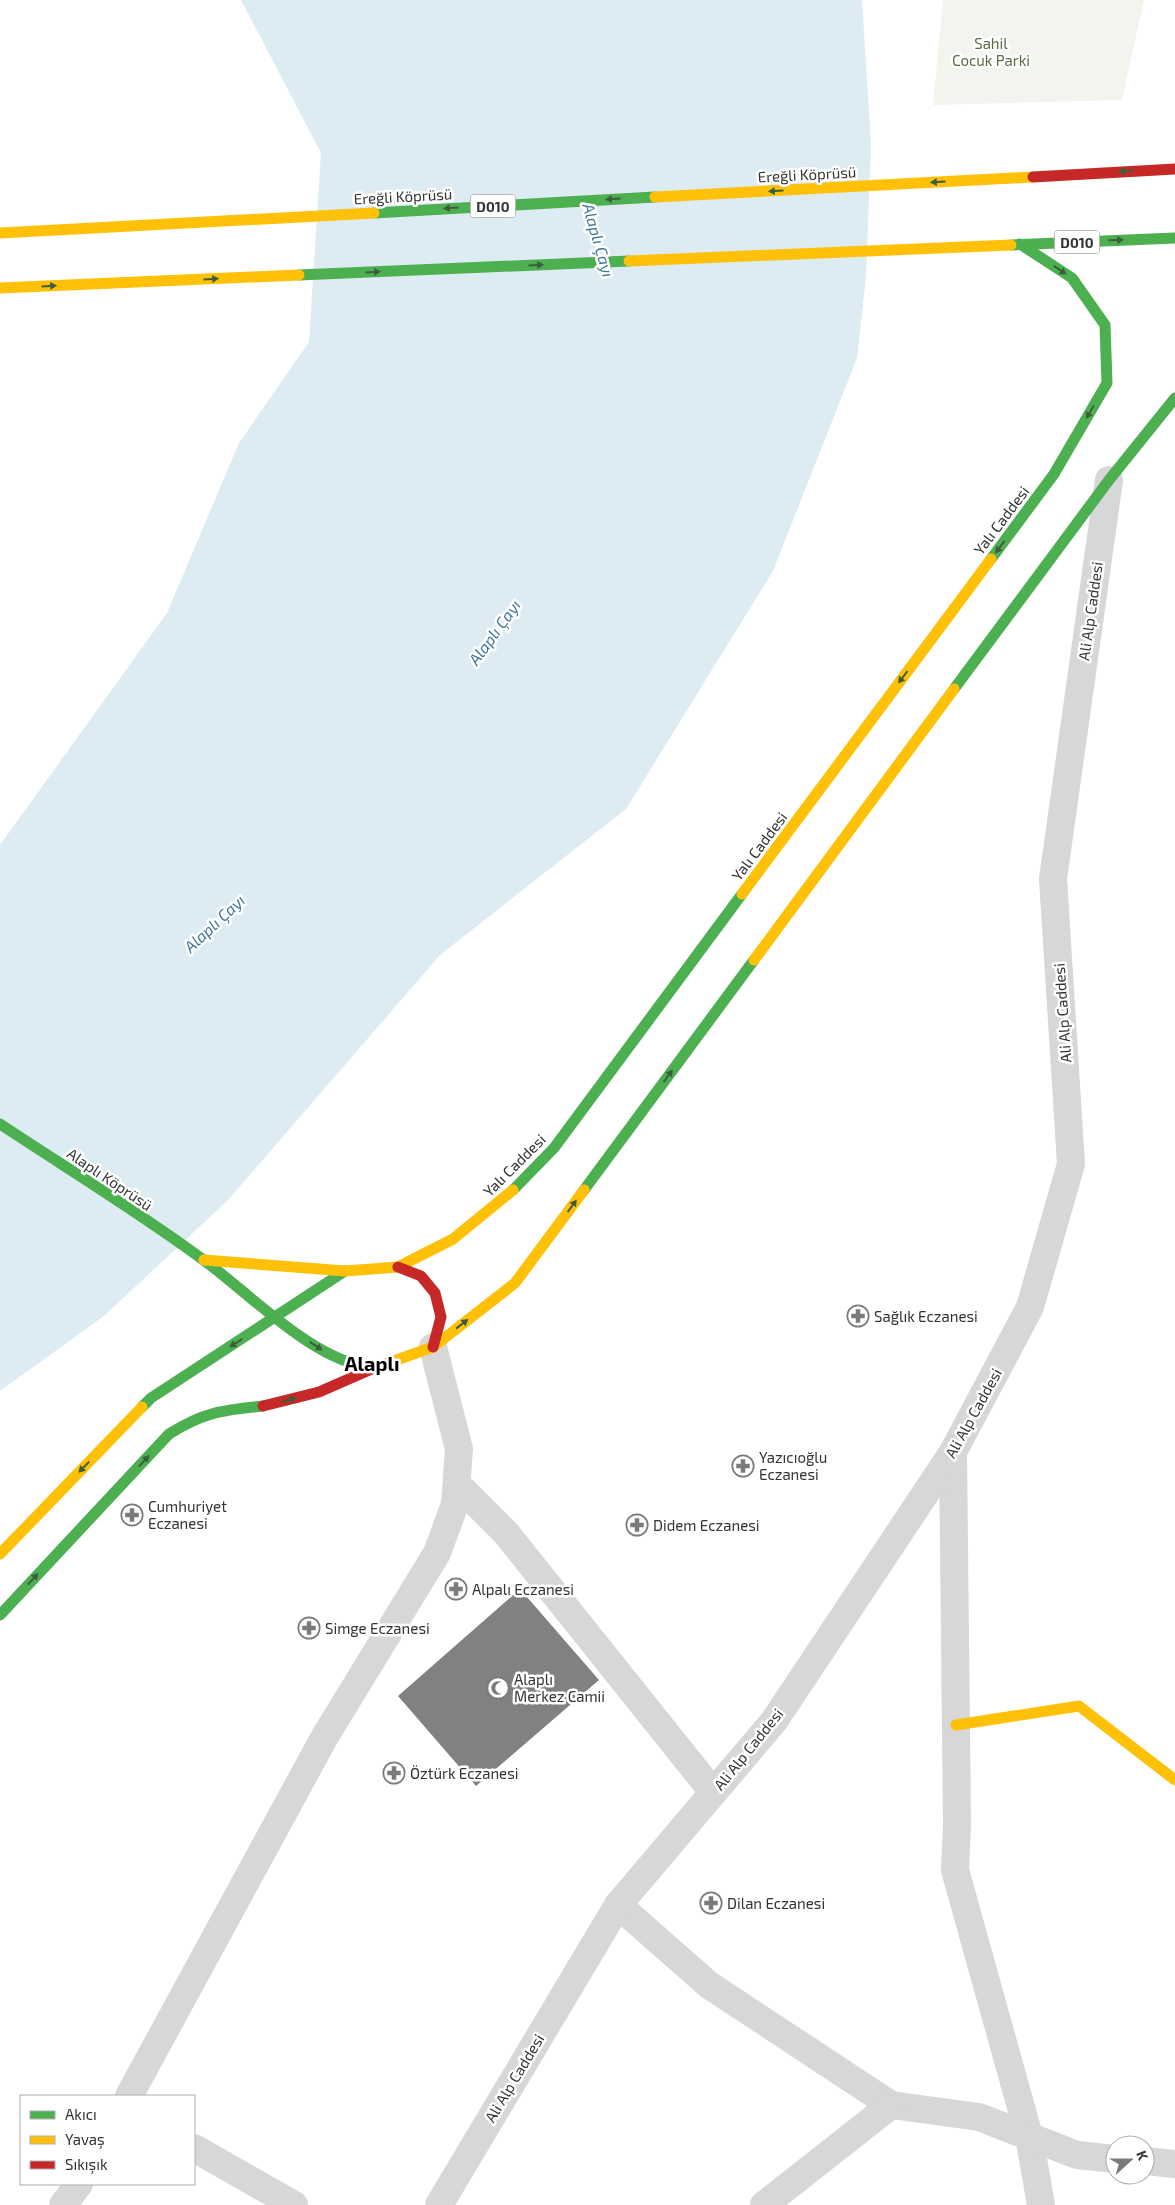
<svg xmlns="http://www.w3.org/2000/svg" width="1175" height="2205" font-family="'Exo 2',sans-serif">
<style>
.green{fill:#f1f5ed}
.water{fill:#ddebf3}
.building{fill:#818181}
.lines{fill:none;stroke-linecap:round;stroke-linejoin:round}
.street{stroke:#d7d7d7;stroke-width:28}
.fast{stroke:#4caf50;stroke-width:11}
.slow{stroke:#ffc107;stroke-width:11}
.jam{stroke:#c62828;stroke-width:11}
.oneway{fill:#3c5e3d}
.labels{text-anchor:middle;dominant-baseline:central;stroke-width:5;stroke-linejoin:round;paint-order:stroke}
.shield{fill:#fff;stroke:#707070;stroke-width:1}
.shield-label{font-size:14px;font-weight:bold;fill:#333}
.park-label{font-size:15px;fill:#56703f;stroke:#fff}
.street-label{font-size:15px;fill:#333;stroke:#fff}
.poi-label{font-size:15px;fill:#333;stroke:#fff;text-anchor:start}
.water-label{font-size:16px;font-style:italic;fill:#3f7597;stroke:#fff}
.district-label{font-size:20px;font-weight:bold;fill:#000;stroke:#fff}
</style>
<rect width="100%" height="100%" fill="#fff"/>
<!-- green -->
<polygon class="green" points="943,0 1144,0 1122,100 933,105"/>
<!-- water -->
<polygon class="water" points="241,0 862,0 871,145 866,277 857,358 773,571 626,809 440,955 228,1200 104,1316 0,1391 0,845 167,613 239,443 309,342 321,153"/>
<!-- building -->
<polygon class="building" points="520,1589 599,1680 476,1786 398,1696"/>
<g class="lines">
<!-- street -->
<g class="street">
<polyline points="953,1452 957,1824 955,1870 1029,2136 1041,2205"/>
<polyline points="455,1504 464,1491 506,1533 713,1792"/>
<polyline points="618,1905 709,1985 891,2105 979,2117 1077,2155 1115,2159"/>
<polyline points="129,2096 324,1738 437,1553 455,1504 459,1449 433,1347"/>
<polyline points="194,2148 294,2205"/>
<polyline points="1145,2161 1175,2164"/>
<polyline points="63,2205 79,2184"/>
<polyline points="439,2205 618,1905 774,1721 953,1452 1030,1307 1071,1164 1053,879 1109,480"/>
<polyline points="764,2205 891,2105"/>
</g>
<!-- fast -->
<g class="fast">
<polyline points="374,213 655,197"/>
<polyline points="1011,245 1175,238"/>
<polyline points="299,275 629,261"/>
<polyline points="991,559 1054,474 1107,383 1105,325 1072,278 1020,244"/>
<polyline points="954,689 1109,480 1175,398"/>
<path d="M0 1124C68 1169 139 1212 205 1261 248 1293 309 1355 360 1365"/>
<polyline points="513,1190 554,1148 742,894"/>
<polyline points="584,1190 754,960"/>
<polyline points="142,1407 151,1398 345,1271"/>
<path d="M0 1615 169 1434C204 1412 223 1410 263 1406"/>
</g>
<!-- slow -->
<g class="slow">
<polyline points="655,197 1033,177"/>
<polyline points="0,233 374,213"/>
<polyline points="629,261 1011,245"/>
<polyline points="0,288 299,275"/>
<polyline points="742,894 991,559"/>
<polyline points="754,960 954,689"/>
<polyline points="204,1260 345,1271 398,1267 453,1239 513,1190"/>
<polyline points="360,1365 374,1368 433,1347 515,1283 584,1190"/>
<polyline points="0,1554 142,1407"/>
<polyline points="956,1725 1079,1706 1175,1780"/>
</g>
<!-- jam -->
<g class="jam">
<polyline points="1033,177 1175,169"/>
<polyline points="398,1267 421,1276 435,1293 441,1317 433,1347"/>
<polyline points="263,1406 319,1392 374,1368"/>
</g>
</g>
<!-- one-way arrows -->
<defs><path id="oneway-solid" d="M-6-.8H1V-3.2L6.5 0L1 3.2V.8H-6Z" transform="scale(1.25)"/></defs>
<g class="oneway">
<use href="#oneway-solid" transform="translate(1126 171) rotate(177)"/>
<use href="#oneway-solid" transform="translate(938 182) rotate(177)"/>
<use href="#oneway-solid" transform="translate(776 191) rotate(177)"/>
<use href="#oneway-solid" transform="translate(613 199) rotate(177)"/>
<use href="#oneway-solid" transform="translate(451 208) rotate(177)"/>
<use href="#oneway-solid" transform="translate(1116 240) rotate(-2)"/>
<use href="#oneway-solid" transform="translate(536 265) rotate(-3)"/>
<use href="#oneway-solid" transform="translate(1060 270) rotate(33)"/>
<use href="#oneway-solid" transform="translate(373 272) rotate(-3)"/>
<use href="#oneway-solid" transform="translate(211 279) rotate(-3)"/>
<use href="#oneway-solid" transform="translate(49 286) rotate(-3)"/>
<use href="#oneway-solid" transform="translate(1090 412) rotate(120)"/>
<use href="#oneway-solid" transform="translate(1000 547) rotate(127)"/>
<use href="#oneway-solid" transform="translate(903 677) rotate(127)"/>
<use href="#oneway-solid" transform="translate(668 1076) rotate(-54)"/>
<use href="#oneway-solid" transform="translate(572 1206) rotate(-54)"/>
<use href="#oneway-solid" transform="translate(462 1324) rotate(-38)"/>
<use href="#oneway-solid" transform="translate(236 1343) rotate(147)"/>
<use href="#oneway-solid" transform="translate(316 1346) rotate(34)"/>
<use href="#oneway-solid" transform="translate(289 1400) rotate(-14)"/>
<use href="#oneway-solid" transform="translate(144 1461) rotate(-47)"/>
<use href="#oneway-solid" transform="translate(84 1467) rotate(134)"/>
<use href="#oneway-solid" transform="translate(33 1579) rotate(-47)"/>
</g>
<!-- icons -->
<defs>
<g id="pharmacy-ring" transform="scale(1.125)"><circle r="9.5" fill="#fff" stroke="#7a7a7a" stroke-width="1.5"/><path d="M-2-6h4v4h4v4h-4v4h-4v-4h-4v-4h4Z" fill="#7a7a7a"/></g>
<g id="mosque-ring" transform="scale(1.125)"><circle r="9.5" fill="#fff" stroke="#7a7a7a" stroke-width="1.5"/><path d="M3.5-4.9A6 6 0 1 0 3.5 4.9A5 5 0 1 1 3.5-4.9Z" fill="#7a7a7a"/></g>
</defs>
<g fill-rule="evenodd">
<use href="#pharmacy-ring" x="858" y="1316"/>
<use href="#pharmacy-ring" x="743" y="1466"/>
<use href="#pharmacy-ring" x="132" y="1515"/>
<use href="#pharmacy-ring" x="637" y="1525"/>
<use href="#pharmacy-ring" x="456" y="1589"/>
<use href="#pharmacy-ring" x="309" y="1628"/>
<use href="#mosque-ring" x="498" y="1688"/>
<use href="#pharmacy-ring" x="394" y="1773"/>
<use href="#pharmacy-ring" x="711" y="1903"/>
</g>
<g class="labels">
<!-- shield labels -->
<g class="shield">
<rect x="470.5" y="194.5" width="45" height="23" rx="4"/>
<rect x="1054.5" y="230.5" width="45" height="23" rx="4"/>
</g>
<g class="shield-label">
<text x="493" y="206">D010</text>
<text x="1077" y="242">D010</text>
</g>
<!-- park labels -->
<g class="park-label">
<text x="991" y="43">Sahil<tspan x="991" dy="17">Cocuk Parki</tspan></text>
</g>
<!-- street labels -->
<g class="street-label">
<text transform="translate(807 174) rotate(-3)">Ereğli Köprüsü</text>
<text transform="translate(403 196) rotate(-3)">Ereğli Köprüsü</text>
<text transform="translate(1001 520) rotate(-53)">Yalı Caddesi</text>
<text transform="translate(1090 611) rotate(-82)">Ali Alp Caddesi</text>
<text transform="translate(759 846) rotate(-53)">Yalı Caddesi</text>
<text transform="translate(1062 1013) rotate(-94)">Ali Alp Caddesi</text>
<text transform="translate(514 1165) rotate(-45)">Yalı Caddesi</text>
<text transform="translate(110 1179) rotate(34)">Alaplı Köprüsü</text>
<text transform="translate(973 1413) rotate(-61)">Ali Alp Caddesi</text>
<text transform="translate(748 1749) rotate(-51)">Ali Alp Caddesi</text>
<text transform="translate(514 2078) rotate(-59)">Ali Alp Caddesi</text>
</g>
<!-- poi labels -->
<g class="poi-label">
<text x="874" y="1316">Sağlık Eczanesi</text>
<text x="759" y="1457">Yazıcıoğlu<tspan x="759" dy="17">Eczanesi</tspan></text>
<text x="148" y="1506">Cumhuriyet<tspan x="148" dy="17">Eczanesi</tspan></text>
<text x="653" y="1525">Didem Eczanesi</text>
<text x="472" y="1589">Alpalı Eczanesi</text>
<text x="325" y="1628">Simge Eczanesi</text>
<text x="514" y="1679">Alaplı<tspan x="514" dy="17">Merkez Camii</tspan></text>
<text x="410" y="1773">Öztürk Eczanesi</text>
<text x="727" y="1903">Dilan Eczanesi</text>
</g>
<!-- water labels -->
<g class="water-label">
<text transform="translate(599 240) rotate(74)">Alaplı Çayı</text>
<text transform="translate(494 632) rotate(-54)">Alaplı Çayı</text>
<text transform="translate(214 923) rotate(-43)">Alaplı Çayı</text>
</g>
<!-- district labels -->
<g class="district-label">
<text x="372" y="1363">Alaplı</text>
</g>
</g>
<!-- legend -->
<rect x="20" y="2095" width="175" height="90" fill="#ffffff" stroke="#adadad"/>
<rect x="30" y="2111" width="25" height="8" fill="#4caf50" stroke="#adadad"/>
<text x="65" y="2120" font-size="15" fill="#333333">Akıcı</text>
<rect x="30" y="2136" width="25" height="8" fill="#ffc107" stroke="#adadad"/>
<text x="65" y="2145" font-size="15" fill="#333333">Yavaş</text>
<rect x="30" y="2161" width="25" height="8" fill="#c62828" stroke="#adadad"/>
<text x="65" y="2170" font-size="15" fill="#333333">Sıkışık</text>
<!-- north arrow -->
<g transform="translate(1130 2160) rotate(69)"><circle r="24" fill="#ffffff" stroke="#adadad"/>
<path d="M0-4L9 19L0 12L-9 19Z" fill="#7a7a7a"/>
<text y="-8" font-size="14" font-weight="bold" text-anchor="middle" fill="#333333">K</text>
</g>
</svg>
